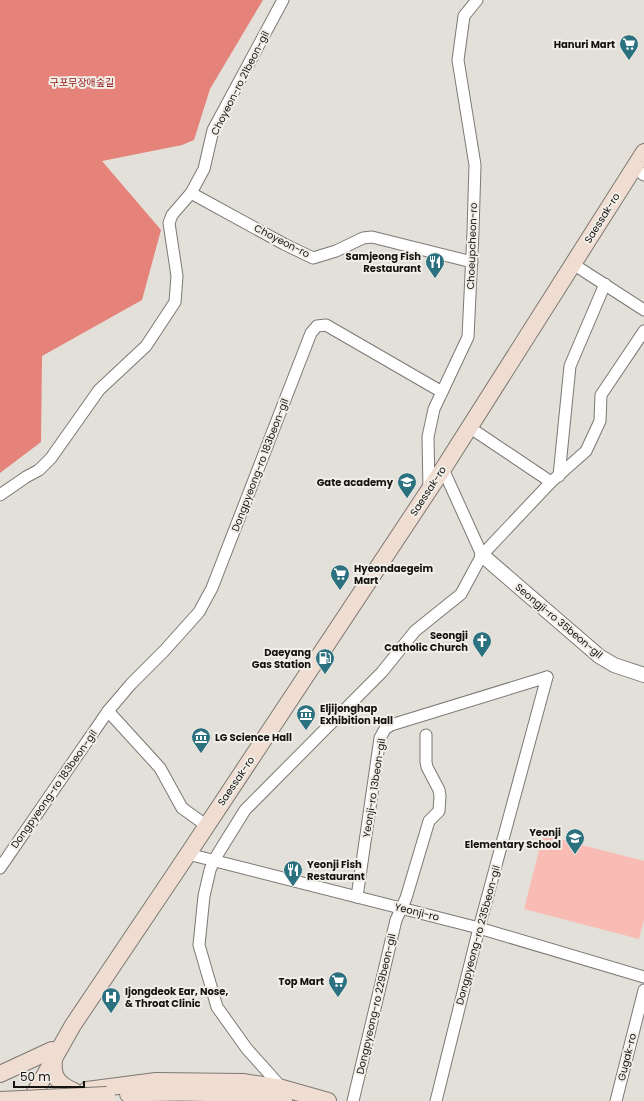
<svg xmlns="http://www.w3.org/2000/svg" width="644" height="1101" font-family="Poppins,'Noto Sans KR',sans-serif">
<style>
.green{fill:#f9bcb5}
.forest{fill:#e58279}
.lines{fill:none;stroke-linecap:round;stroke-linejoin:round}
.minor-casing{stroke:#7c7873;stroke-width:13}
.tertiary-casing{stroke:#7c7873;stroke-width:16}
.secondary-casing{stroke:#7c7873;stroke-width:18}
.minor{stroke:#fff;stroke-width:11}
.tertiary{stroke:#fff;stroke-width:14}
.secondary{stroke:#f0ddd1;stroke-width:16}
.secondary-bridge-casing{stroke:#7c7873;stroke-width:18;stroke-linecap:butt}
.secondary-bridge{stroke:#f0ddd1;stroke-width:16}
.labels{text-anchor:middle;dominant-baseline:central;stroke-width:4;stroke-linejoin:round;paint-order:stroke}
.poi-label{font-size:10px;font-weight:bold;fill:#141210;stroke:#f1ede7;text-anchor:end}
.park-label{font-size:10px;fill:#951f21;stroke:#f1ede7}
.street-label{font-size:10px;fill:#141210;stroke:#f1ede7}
</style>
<rect width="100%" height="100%" fill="#e3e0da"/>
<!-- green -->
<polygon class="green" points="543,835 644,861 644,920 639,939 524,909"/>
<!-- forest -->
<polygon class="forest" points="0,0 263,0 210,89 194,140 182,145 102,161 161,230 142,300 42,356 41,442 0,473"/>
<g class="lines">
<!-- minor casing -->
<g class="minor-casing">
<g id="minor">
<polyline points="634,168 644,175"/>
<polyline points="191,193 284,244 313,258 336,251 363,238 372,237 472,262"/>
<polyline points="573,264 644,310"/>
<polyline points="469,427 551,482"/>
<polyline points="443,469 482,555"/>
<polyline points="559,476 570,366 605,284"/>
<polyline points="429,490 428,437 434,409 468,337 473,232 475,165 458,60 464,16 477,0"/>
<polyline points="0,495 26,477 39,470 51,458 99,390 146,346 175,302 177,276 169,223 172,215 191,193 204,169 213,130 283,0"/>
<polyline points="108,711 160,768 182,808 207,826"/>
<polyline points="188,854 479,928 644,977"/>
<polyline points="0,868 108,711 131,684 164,651 199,612 212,588 311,333 317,326 326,325 442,392"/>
<polyline points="357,897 380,738 385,729 391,725 547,677"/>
<polyline points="282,1088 247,1049 217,1007 199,945 204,896 210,870 214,860 245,810 382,672 415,631 461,594 482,555 551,482 586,451 600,421 601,395 644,331"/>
<polyline points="353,1101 396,920 406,898 429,821 439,811 440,796 439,790 427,767 426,762 426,735"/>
<polyline points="436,1101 479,928 547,677"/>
<polyline points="616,1101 644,990"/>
</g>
</g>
<!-- tertiary casing -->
<g class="tertiary-casing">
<polyline id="tertiary" points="482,555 599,656 614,665 644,675"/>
</g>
<!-- secondary casing -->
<g class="secondary-casing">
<g id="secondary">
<path d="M54 1059C52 1077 58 1084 74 1091"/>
<polyline points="0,1074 52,1050"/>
<polyline points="87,1090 156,1081 243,1082 282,1088 328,1101"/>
<path d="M128 1094C179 1091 235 1092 284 1101"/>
<polyline points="30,1101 73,1025 188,854 443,469 644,152"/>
</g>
</g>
<!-- minor -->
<use href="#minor" class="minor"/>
<!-- tertiary -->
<use href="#tertiary" class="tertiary"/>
<!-- secondary -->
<use href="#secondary" class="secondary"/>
<!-- secondary-bridge casing -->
<g class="secondary-bridge-casing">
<polyline id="secondary-bridge" points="0,1100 107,1095"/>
</g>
<!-- secondary-bridge -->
<use href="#secondary-bridge" class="secondary-bridge"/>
</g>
<!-- icons -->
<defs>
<g id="supermarket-pin" transform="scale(1)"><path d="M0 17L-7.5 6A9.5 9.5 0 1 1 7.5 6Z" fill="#2c7180" stroke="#f1ede7"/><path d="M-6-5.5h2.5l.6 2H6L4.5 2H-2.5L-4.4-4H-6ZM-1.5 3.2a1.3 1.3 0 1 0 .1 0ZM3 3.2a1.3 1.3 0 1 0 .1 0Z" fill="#fff"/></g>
<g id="restaurant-pin" transform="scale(1)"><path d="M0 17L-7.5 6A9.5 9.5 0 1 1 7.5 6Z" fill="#2c7180" stroke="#f1ede7"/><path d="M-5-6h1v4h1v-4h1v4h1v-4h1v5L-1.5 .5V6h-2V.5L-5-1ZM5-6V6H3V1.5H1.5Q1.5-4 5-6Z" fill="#fff"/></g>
<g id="school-pin" transform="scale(1)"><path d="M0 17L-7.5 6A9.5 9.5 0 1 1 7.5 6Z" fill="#2c7180" stroke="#f1ede7"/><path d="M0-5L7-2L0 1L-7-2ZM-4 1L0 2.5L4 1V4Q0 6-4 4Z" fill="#fff"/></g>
<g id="church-pin" transform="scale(1)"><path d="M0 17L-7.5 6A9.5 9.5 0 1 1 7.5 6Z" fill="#2c7180" stroke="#f1ede7"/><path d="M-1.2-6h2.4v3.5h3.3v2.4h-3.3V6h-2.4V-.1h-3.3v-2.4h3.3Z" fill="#fff"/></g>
<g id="fuel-pin" transform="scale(1)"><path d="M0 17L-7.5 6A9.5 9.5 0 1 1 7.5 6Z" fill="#2c7180" stroke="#f1ede7"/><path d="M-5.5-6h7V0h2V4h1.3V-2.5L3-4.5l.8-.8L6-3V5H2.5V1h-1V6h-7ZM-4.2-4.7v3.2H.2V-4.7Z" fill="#fff"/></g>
<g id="museum-pin" transform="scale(1)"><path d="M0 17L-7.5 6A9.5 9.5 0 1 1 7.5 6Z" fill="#2c7180" stroke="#f1ede7"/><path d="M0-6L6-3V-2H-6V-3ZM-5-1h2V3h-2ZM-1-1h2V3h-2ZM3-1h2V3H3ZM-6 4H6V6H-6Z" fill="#fff"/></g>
<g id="hospital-pin" transform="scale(1)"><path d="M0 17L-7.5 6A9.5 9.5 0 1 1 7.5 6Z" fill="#2c7180" stroke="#f1ede7"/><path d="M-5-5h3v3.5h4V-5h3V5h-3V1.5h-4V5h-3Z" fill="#fff"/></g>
</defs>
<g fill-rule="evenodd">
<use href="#supermarket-pin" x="629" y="44"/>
<use href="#restaurant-pin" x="435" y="262"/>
<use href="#school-pin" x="407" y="482"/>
<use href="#supermarket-pin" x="340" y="574"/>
<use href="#church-pin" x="482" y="641"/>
<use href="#fuel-pin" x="325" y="658"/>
<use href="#museum-pin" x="306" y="714"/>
<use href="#museum-pin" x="201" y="737"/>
<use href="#school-pin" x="575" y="838"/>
<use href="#restaurant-pin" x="293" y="870"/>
<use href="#supermarket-pin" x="338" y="981"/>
<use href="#hospital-pin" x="111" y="997"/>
</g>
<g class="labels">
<!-- poi labels -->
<g class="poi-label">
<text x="615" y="44">Hanuri Mart</text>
<text x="421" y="256">Samjeong Fish<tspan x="421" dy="12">Restaurant</tspan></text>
<text x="393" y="482">Gate academy</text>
<text x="354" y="568" text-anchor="start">Hyeondaegeim<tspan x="354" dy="12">Mart</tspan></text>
<text x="468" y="635">Seongji<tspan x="468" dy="12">Catholic Church</tspan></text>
<text x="311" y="652">Daeyang<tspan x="311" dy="12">Gas Station</tspan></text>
<text x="320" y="708" text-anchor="start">Eljijonghap<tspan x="320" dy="12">Exhibition Hall</tspan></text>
<text x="215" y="737" text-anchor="start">LG Science Hall</text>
<text x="561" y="832">Yeonji<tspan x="561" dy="12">Elementary School</tspan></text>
<text x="307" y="864" text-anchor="start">Yeonji Fish<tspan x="307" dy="12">Restaurant</tspan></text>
<text x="324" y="981">Top Mart</text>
<text x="125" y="991" text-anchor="start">Ijongdeok Ear, Nose,<tspan x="125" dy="12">&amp; Throat Clinic</tspan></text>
</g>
<!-- park labels -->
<g class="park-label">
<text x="82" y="82">구포무장애숲길</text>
</g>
<!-- street labels -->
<g class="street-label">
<text transform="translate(240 83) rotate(-63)">Choyeon-ro 21beon-gil</text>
<text transform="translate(602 218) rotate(-58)">Saessak-ro</text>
<text transform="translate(282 241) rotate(27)">Choyeon-ro</text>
<text transform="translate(472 246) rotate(-88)">Choeupcheon-ro</text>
<text transform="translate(260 465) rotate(-69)">Dongpyeong-ro 183beon-gil</text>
<text transform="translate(428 491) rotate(-57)">Saessak-ro</text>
<text transform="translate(559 621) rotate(40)">Seongji-ro 35beon-gil</text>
<text transform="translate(236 781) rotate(-56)">Saessak-ro</text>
<text transform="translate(374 788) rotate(-81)">Yeonji-ro 13beon-gil</text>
<text transform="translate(54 789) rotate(-55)">Dongpyeong-ro 183beon-gil</text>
<text transform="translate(417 912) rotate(14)">Yeonji-ro</text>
<text transform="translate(478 935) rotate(-75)">Dongpyeong-ro 235beon-gil</text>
<text transform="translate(376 1004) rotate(-77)">Dongpyeong-ro 229beon-gil</text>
<text transform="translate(627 1057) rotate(-76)">Gugak-ro</text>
</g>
</g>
<!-- scale -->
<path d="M14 1081v6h70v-6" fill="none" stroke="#141210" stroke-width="2"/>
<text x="20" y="1081" font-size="12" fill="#141210" stroke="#f1ede7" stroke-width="3" paint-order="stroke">50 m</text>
</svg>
